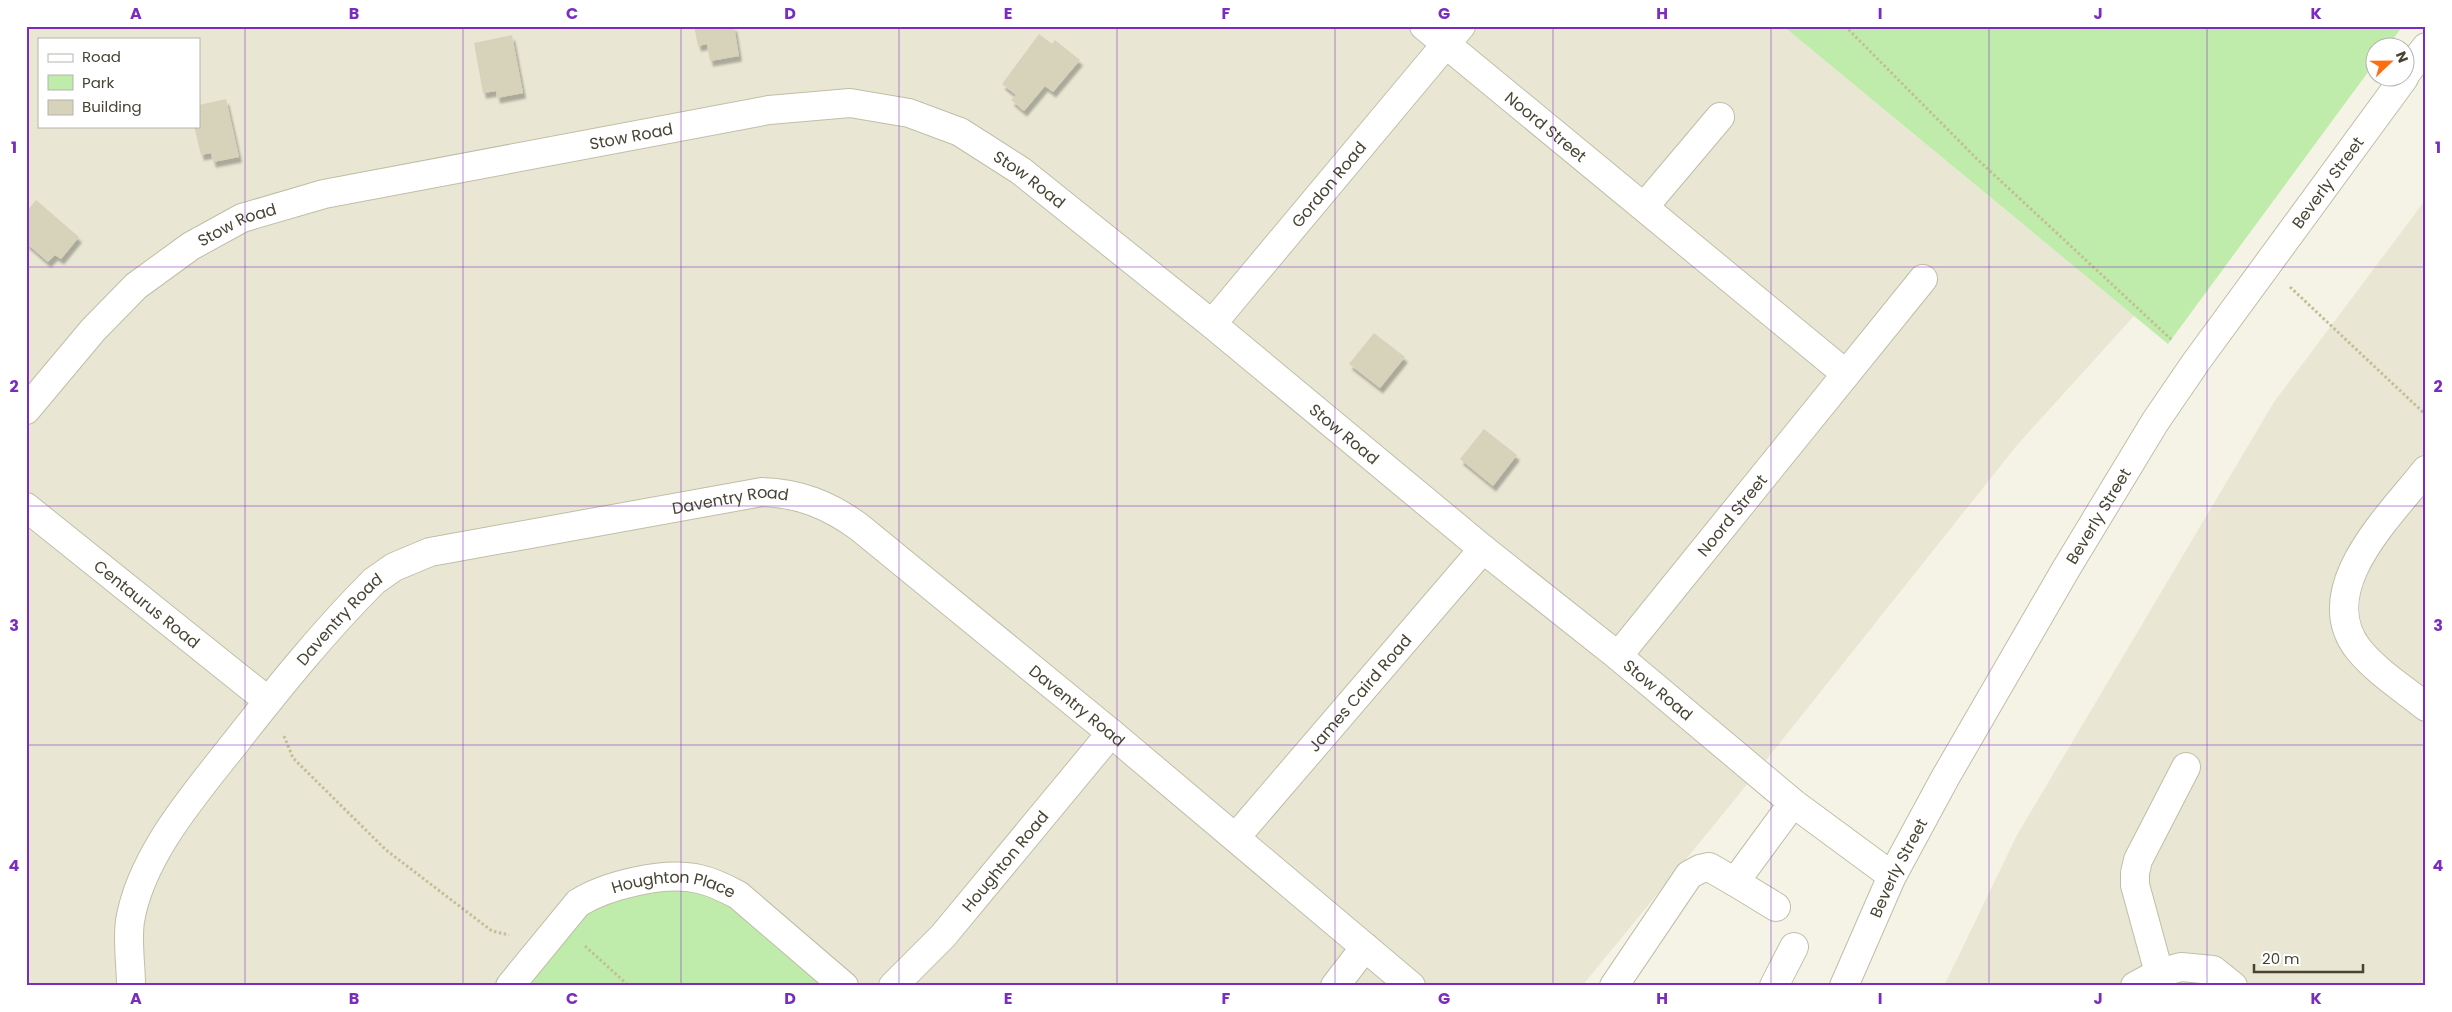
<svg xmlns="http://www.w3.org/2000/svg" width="2452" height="1012" font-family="Poppins,sans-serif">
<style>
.residential{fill:#e9e7d3;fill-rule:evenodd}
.green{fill:#bfecab}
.building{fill:#d7d2ba;filter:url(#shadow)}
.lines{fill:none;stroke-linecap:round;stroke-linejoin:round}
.minor-casing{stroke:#c0bea7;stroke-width:30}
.path{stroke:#c4be97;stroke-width:3;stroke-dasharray:2.5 2.5;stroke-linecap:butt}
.minor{stroke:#fff;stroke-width:28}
.grid{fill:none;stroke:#7b2cbf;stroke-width:1;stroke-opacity:0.55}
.labels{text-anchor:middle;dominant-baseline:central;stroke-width:4.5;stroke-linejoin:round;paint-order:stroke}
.street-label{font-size:16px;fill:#474434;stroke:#fff}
.neatline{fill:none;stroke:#7b2cbf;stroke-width:2}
.grid-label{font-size:16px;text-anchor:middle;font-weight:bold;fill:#7b2cbf}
</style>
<defs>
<filter id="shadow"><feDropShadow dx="3" dy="5.5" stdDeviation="1" flood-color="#0004"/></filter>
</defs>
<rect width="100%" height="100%" fill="#f4f3e6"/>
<!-- residential -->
<g class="residential">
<path d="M26 26H1783L2134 316 2018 444 1732 803 1582 986H26ZM39 39H199V126H39Z"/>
<polygon points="2426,199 2426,986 1944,986 2017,835 2274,402"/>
</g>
<!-- green -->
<g class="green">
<polygon points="1783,26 2403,26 2387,47 2374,48 2374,64 2168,344"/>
<polygon points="681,888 708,893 732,907 825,986 527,986 587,911 618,899"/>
</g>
<!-- building -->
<g class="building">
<polygon points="694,26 734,26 739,56 710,61 707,44 698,46"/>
<polygon points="1039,34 1052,44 1055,40 1080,60 1053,92 1045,86 1024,111 1011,100 1016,95 1002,84"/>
<polygon points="512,35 523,93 497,98 496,91 483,93 474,43"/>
<polygon points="226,99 239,157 213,162 211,153 201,155 194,126 199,126 199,105"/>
<polygon points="36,200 79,237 61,259 55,255 48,262 26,243 26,212"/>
<polygon points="1374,333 1405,357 1380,388 1349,364"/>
<polygon points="1484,429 1517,455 1493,486 1460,459"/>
</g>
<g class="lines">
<!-- minor casing -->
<g class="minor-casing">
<g id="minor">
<path id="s1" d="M1424 26 1846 374"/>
<polyline points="2404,76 2426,47"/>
<polyline points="1644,207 1720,117"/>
<path id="s2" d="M1212 324 1461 26"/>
<path id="s3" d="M26 410 93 330 136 286 191 246 242 218 324 194 769 110 850 103 909 113 960 132 1021 171 1212 324 1483 549 1618 656 1793 803 1892 876"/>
<path d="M2426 470C2390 516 2311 590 2359 650 2377 672 2404 689 2426 707"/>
<path id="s4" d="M26 507 268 701"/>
<path id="s5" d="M1618 656 1923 279"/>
<path id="s6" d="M1236 837 1483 549"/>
<polyline points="1735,882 1776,907"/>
<polyline points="2159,973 2135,885 2135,873 2138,860 2186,767"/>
<path id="s7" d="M131 986C131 965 127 941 130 921 141 855 195 794 235 743 279 687 324 631 374 581L394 567 430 552 762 492C799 493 829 505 859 527L1111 733 1411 986"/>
<path id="s8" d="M510 986 578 903C607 885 665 871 699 879 713 882 725 888 738 895L844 986"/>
<path id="s9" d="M893 986 943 936 1111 733"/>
<polyline points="1335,986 1365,947"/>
<polyline points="1614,986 1689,875 1700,869 1709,867 1735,882 1793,803"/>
<polyline points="1774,986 1794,947"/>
<path id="s10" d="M1844 986 1892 876 1945 778 2066 569 2155 422 2196 362 2404 78"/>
<polyline points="2135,986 2159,973 2181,967 2213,970 2233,986"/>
</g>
</g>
<!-- path -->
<g class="path">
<polyline points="1845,26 1976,158 2173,341"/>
<polyline points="2290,287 2426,415"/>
<polyline points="284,736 293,758 386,850 492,931 509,935"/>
<polyline points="585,946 629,986"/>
</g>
<!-- minor -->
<use href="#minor" class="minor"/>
</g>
<!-- grid -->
<path class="grid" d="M245 26V986M463 26V986M681 26V986M899 26V986M1117 26V986M1335 26V986M1553 26V986M1771 26V986M1989 26V986M2207 26V986M26 267H2426M26 506H2426M26 745H2426"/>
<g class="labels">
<!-- street labels -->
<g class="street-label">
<text stroke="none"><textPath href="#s1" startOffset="158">Noord Street</textPath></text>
<text stroke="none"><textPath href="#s3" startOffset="690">Stow Road</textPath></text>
<text stroke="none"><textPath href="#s3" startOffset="1110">Stow Road</textPath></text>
<text stroke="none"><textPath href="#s10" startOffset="940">Beverly Street</textPath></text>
<text stroke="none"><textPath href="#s2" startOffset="182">Gordon Road</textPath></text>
<text stroke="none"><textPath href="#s3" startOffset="285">Stow Road</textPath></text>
<text stroke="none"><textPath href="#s3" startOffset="1515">Stow Road</textPath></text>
<text stroke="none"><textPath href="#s7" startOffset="856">Daventry Road</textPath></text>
<text stroke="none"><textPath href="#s5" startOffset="181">Noord Street</textPath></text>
<text stroke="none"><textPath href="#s10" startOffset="535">Beverly Street</textPath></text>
<text stroke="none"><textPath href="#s4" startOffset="155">Centaurus Road</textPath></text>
<text stroke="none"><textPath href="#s7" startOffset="436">Daventry Road</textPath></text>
<text stroke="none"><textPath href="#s3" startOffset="1920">Stow Road</textPath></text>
<text stroke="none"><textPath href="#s6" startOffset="190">James Caird Road</textPath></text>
<text stroke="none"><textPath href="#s7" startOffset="1275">Daventry Road</textPath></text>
<text stroke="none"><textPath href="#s9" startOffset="168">Houghton Road</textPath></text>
<text stroke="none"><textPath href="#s10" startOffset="130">Beverly Street</textPath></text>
<text stroke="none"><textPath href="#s8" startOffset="208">Houghton Place</textPath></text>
</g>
</g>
<!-- border -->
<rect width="2452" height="1012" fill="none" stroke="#ffffff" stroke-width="55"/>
<!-- legend -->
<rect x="38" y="38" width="162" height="90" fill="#ffffff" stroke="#b5b4ae"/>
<rect x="48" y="54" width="25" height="8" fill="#ffffff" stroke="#b5b4ae"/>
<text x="82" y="62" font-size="15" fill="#474434">Road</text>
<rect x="48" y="75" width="25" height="15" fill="#bfecab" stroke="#b5b4ae"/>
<text x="82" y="88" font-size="15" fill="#474434">Park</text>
<rect x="48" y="100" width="25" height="15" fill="#d7d2ba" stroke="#b5b4ae"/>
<text x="82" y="112" font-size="15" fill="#474434">Building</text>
<!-- north arrow -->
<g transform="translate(2390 62) rotate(68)"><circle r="24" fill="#ffffff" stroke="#b5b4ae"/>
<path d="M0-4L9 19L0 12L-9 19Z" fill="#ff6d12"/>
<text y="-8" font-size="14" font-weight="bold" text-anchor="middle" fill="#474434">N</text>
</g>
<!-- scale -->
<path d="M2254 964v8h109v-8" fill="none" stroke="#474434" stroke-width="2.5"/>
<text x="2262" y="964" font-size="15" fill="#474434" stroke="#ffffff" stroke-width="4" paint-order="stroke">20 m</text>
<rect x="28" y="28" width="2396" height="956" class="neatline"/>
<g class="grid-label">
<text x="136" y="19">A</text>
<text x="354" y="19">B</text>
<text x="572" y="19">C</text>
<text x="790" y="19">D</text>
<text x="1008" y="19">E</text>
<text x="1226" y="19">F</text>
<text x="1444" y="19">G</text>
<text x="1662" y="19">H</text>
<text x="1880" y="19">I</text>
<text x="2098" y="19">J</text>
<text x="2316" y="19">K</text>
<text x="14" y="153">1</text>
<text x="2438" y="153">1</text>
<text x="14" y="392">2</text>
<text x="2438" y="392">2</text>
<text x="14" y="631">3</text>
<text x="2438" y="631">3</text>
<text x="14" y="871">4</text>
<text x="2438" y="871">4</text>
<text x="136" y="1004">A</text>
<text x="354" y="1004">B</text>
<text x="572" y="1004">C</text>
<text x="790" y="1004">D</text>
<text x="1008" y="1004">E</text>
<text x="1226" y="1004">F</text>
<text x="1444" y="1004">G</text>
<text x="1662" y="1004">H</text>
<text x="1880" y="1004">I</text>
<text x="2098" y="1004">J</text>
<text x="2316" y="1004">K</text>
</g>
</svg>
